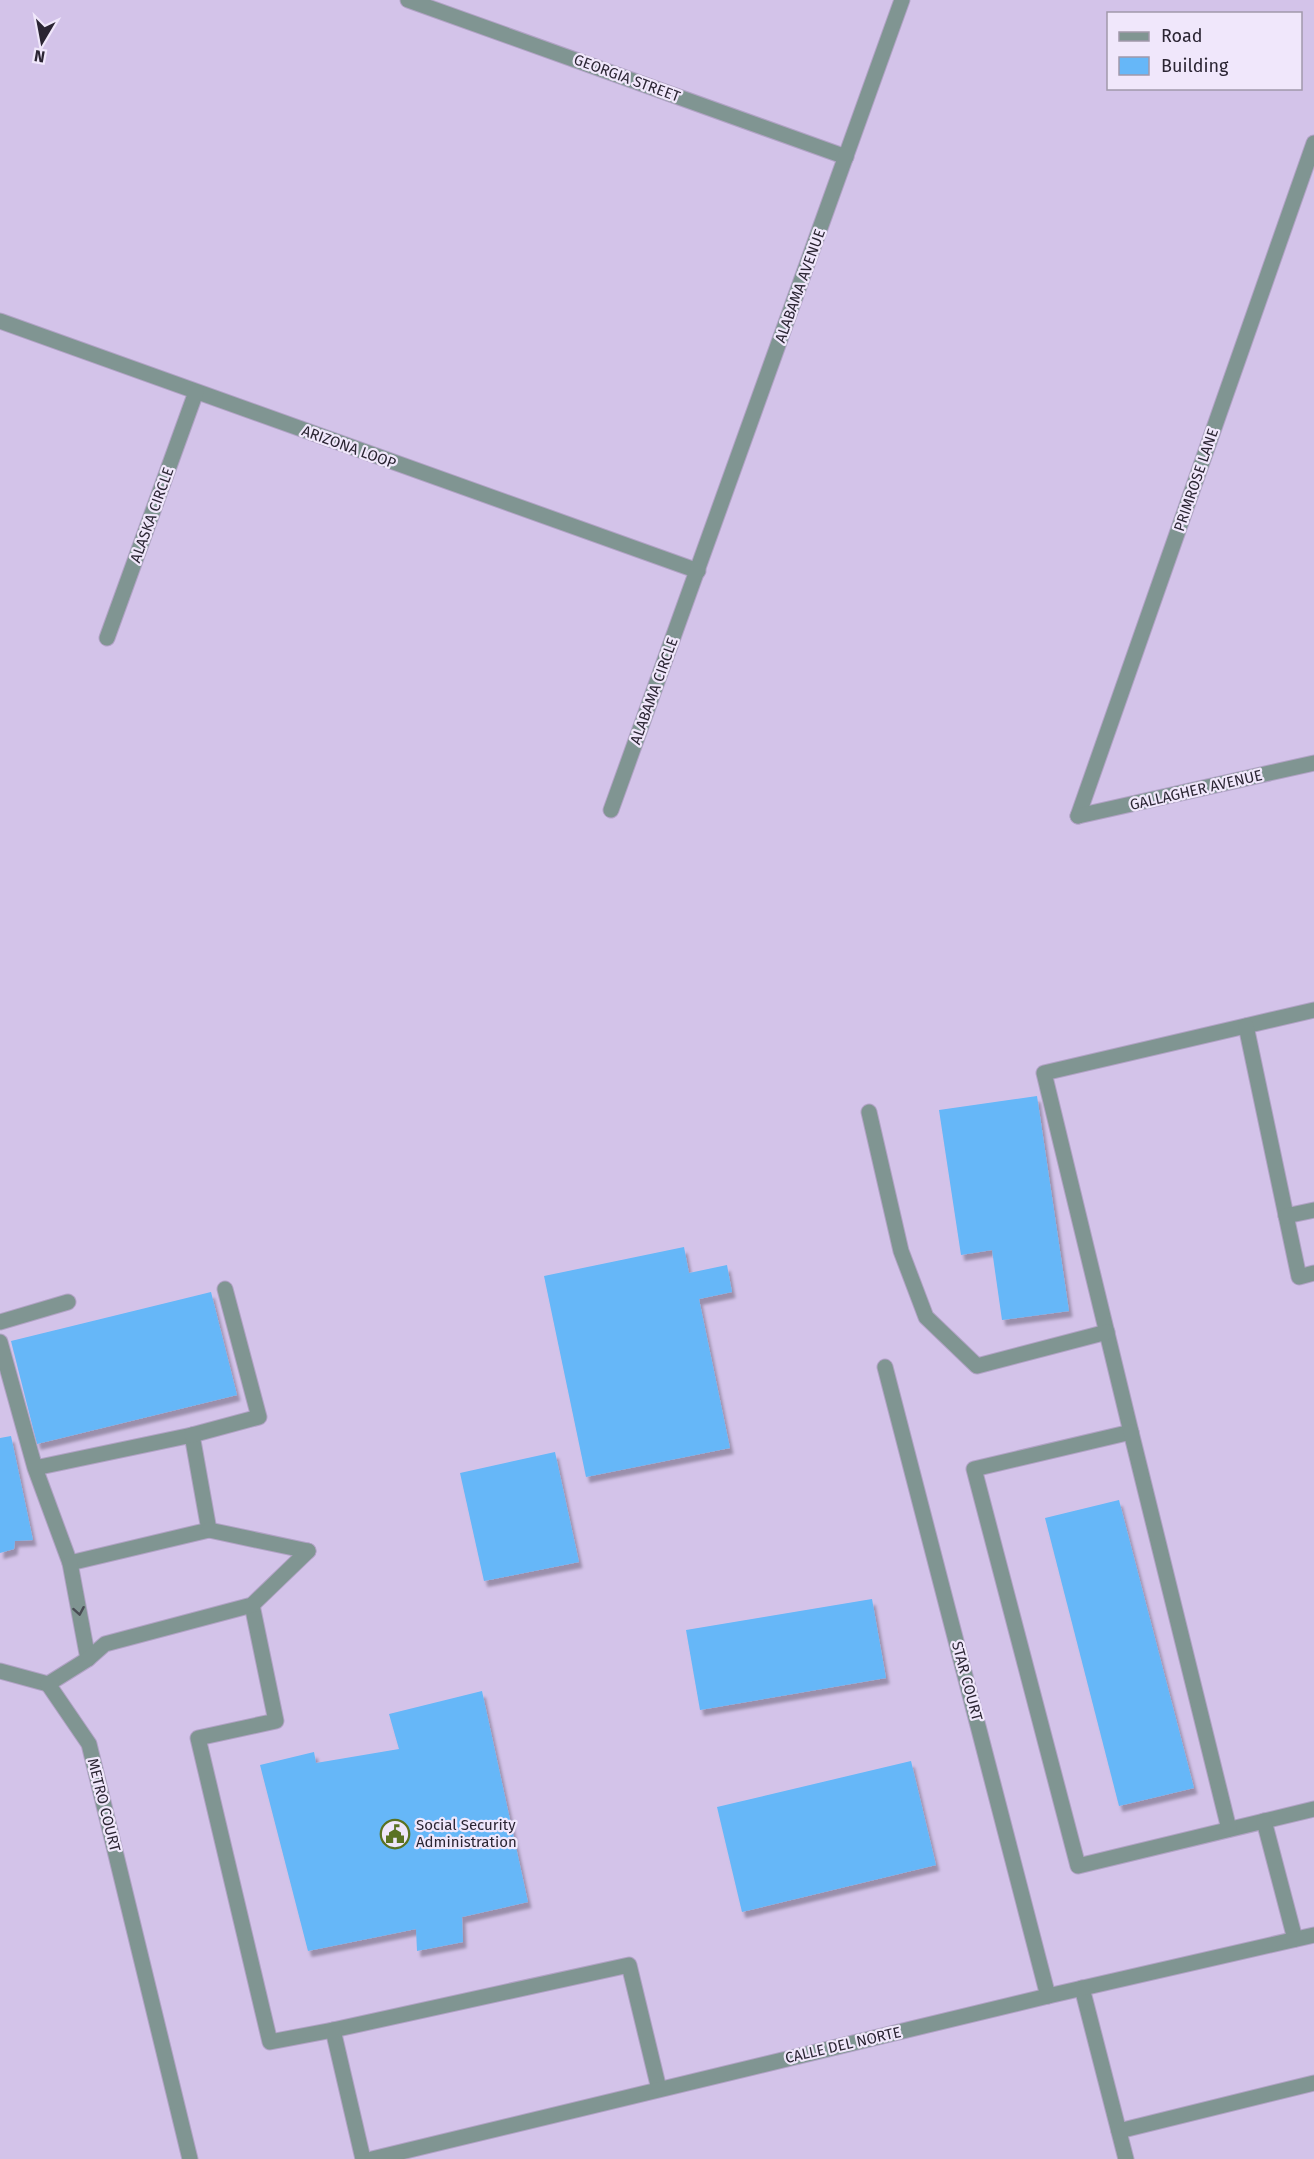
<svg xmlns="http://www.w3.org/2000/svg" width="1314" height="2159" font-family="'Fira Sans',sans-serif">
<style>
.building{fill:#66b7f8;filter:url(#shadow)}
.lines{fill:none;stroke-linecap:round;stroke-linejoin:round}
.minor-casing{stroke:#b1a3c5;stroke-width:17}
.minor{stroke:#809592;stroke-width:15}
.oneway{stroke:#494c54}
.labels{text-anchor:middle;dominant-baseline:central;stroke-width:4.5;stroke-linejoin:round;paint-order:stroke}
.street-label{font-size:15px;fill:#2b2533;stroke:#f0e7fb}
.poi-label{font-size:15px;fill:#2b2533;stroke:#f0e7fb;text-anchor:start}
</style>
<defs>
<filter id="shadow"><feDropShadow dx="3.5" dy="6" stdDeviation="1.5" flood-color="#0004"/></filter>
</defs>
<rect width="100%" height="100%" fill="#d3c3e9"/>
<!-- building -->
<g class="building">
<polygon points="1037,1096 1069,1311 1002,1320 992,1250 961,1255 939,1110"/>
<polygon points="684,1247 689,1273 727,1265 732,1292 699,1299 730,1448 586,1477 544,1276"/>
<polygon points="211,1292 237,1395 37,1444 11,1341"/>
<polygon points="11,1436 33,1540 15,1541 14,1549 0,1553 0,1438"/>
<polygon points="555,1452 579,1562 484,1581 460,1473"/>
<polygon points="1119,1500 1194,1788 1119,1806 1045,1518"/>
<polygon points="872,1599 886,1678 700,1710 686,1630"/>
<polygon points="482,1691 528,1902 462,1917 463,1942 417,1951 416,1929 308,1951 260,1765 314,1752 316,1763 399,1749 389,1714"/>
<polygon points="911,1761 936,1865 742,1912 717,1807"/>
</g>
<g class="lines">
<!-- minor casing -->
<g class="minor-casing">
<g id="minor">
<polyline points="408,0 846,157"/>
<polyline points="0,321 698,571"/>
<polyline points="107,638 196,392"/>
<polyline points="611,810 902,0"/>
<polyline points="1078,816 1314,143"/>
<polyline points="1078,816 1314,763"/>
<polyline points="1314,1010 1044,1073 1131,1432 974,1469 1078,1866 1314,1809"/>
<polyline points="1246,1026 1299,1277 1314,1273"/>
<polyline points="869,1112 901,1251 926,1317 977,1366 1107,1332"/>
<polyline points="1286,1216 1314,1210"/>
<polyline points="0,1322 68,1302"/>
<polyline points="0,1342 35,1468 70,1563 209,1530 192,1435 35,1468"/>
<polyline points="885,1367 1048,1996"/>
<polyline points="1131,1432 1229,1829"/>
<polyline points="192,1435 259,1417 225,1289"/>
<polyline points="209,1530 308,1551"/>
<polyline points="70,1563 88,1659"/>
<polyline points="252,1605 276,1721 198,1738 270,2042 333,2030"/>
<polyline points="0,1671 48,1684"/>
<polyline points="1264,1821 1295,1939"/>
<polyline points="1082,1988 1126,2159"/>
<polyline points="1119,2131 1314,2083"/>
<polyline points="190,2159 89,1744 48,1684 88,1659 105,1644 252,1605 308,1551"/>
<polyline points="363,2159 333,2030 629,1965 659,2089"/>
<polyline points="372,2159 1048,1996 1314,1935"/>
</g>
</g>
<!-- minor -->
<use href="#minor" class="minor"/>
</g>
<!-- one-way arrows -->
<defs><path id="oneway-chevron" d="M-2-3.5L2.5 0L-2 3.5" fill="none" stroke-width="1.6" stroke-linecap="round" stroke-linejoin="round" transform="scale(1.5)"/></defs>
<use class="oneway" href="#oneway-chevron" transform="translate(79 1611) rotate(80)"/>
<!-- icons -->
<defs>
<g id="civic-ring" transform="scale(1.5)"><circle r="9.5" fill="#f0e7fb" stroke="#5a7223" stroke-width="1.5"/><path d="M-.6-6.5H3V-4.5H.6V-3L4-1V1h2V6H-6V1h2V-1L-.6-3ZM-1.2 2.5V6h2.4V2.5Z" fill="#5a7223"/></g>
</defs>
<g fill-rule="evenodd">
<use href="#civic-ring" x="395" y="1834"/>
</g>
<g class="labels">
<!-- street labels -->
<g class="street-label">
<text transform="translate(627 78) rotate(20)">GEORGIA STREET</text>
<text transform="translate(800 286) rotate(-70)">ALABAMA AVENUE</text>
<text transform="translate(349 447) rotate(20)">ARIZONA LOOP</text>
<text transform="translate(1196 480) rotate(-71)">PRIMROSE LANE</text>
<text transform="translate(152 515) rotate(-70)">ALASKA CIRCLE</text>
<text transform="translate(654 691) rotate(-70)">ALABAMA CIRCLE</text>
<text transform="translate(1196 790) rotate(-13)">GALLAGHER AVENUE</text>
<text transform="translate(967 1681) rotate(75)">STAR COURT</text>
<text transform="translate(104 1805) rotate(76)">METRO COURT</text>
<text transform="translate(843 2045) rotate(-13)">CALLE DEL NORTE</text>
</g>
<!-- poi labels -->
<g class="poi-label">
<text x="416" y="1825">Social Security<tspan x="416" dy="17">Administration</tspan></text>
</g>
</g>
<!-- legend -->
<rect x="1107" y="12" width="195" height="78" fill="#f0e7fb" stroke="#a199ab" stroke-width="1.5"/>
<rect x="1119" y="32" width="30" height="9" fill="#809592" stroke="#a199ab" stroke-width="1.5"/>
<text x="1161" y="42" font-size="18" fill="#2b2533">Road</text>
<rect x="1119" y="57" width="30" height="18" fill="#66b7f8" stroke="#a199ab" stroke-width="1.5"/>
<text x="1161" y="72" font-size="18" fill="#2b2533">Building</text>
<!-- north arrow -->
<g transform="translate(42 42) rotate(190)" stroke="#f0e7fb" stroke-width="4.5" paint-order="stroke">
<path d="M0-4.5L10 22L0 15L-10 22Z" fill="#2b2533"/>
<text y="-9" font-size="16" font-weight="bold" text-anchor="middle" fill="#2b2533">N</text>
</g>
</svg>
